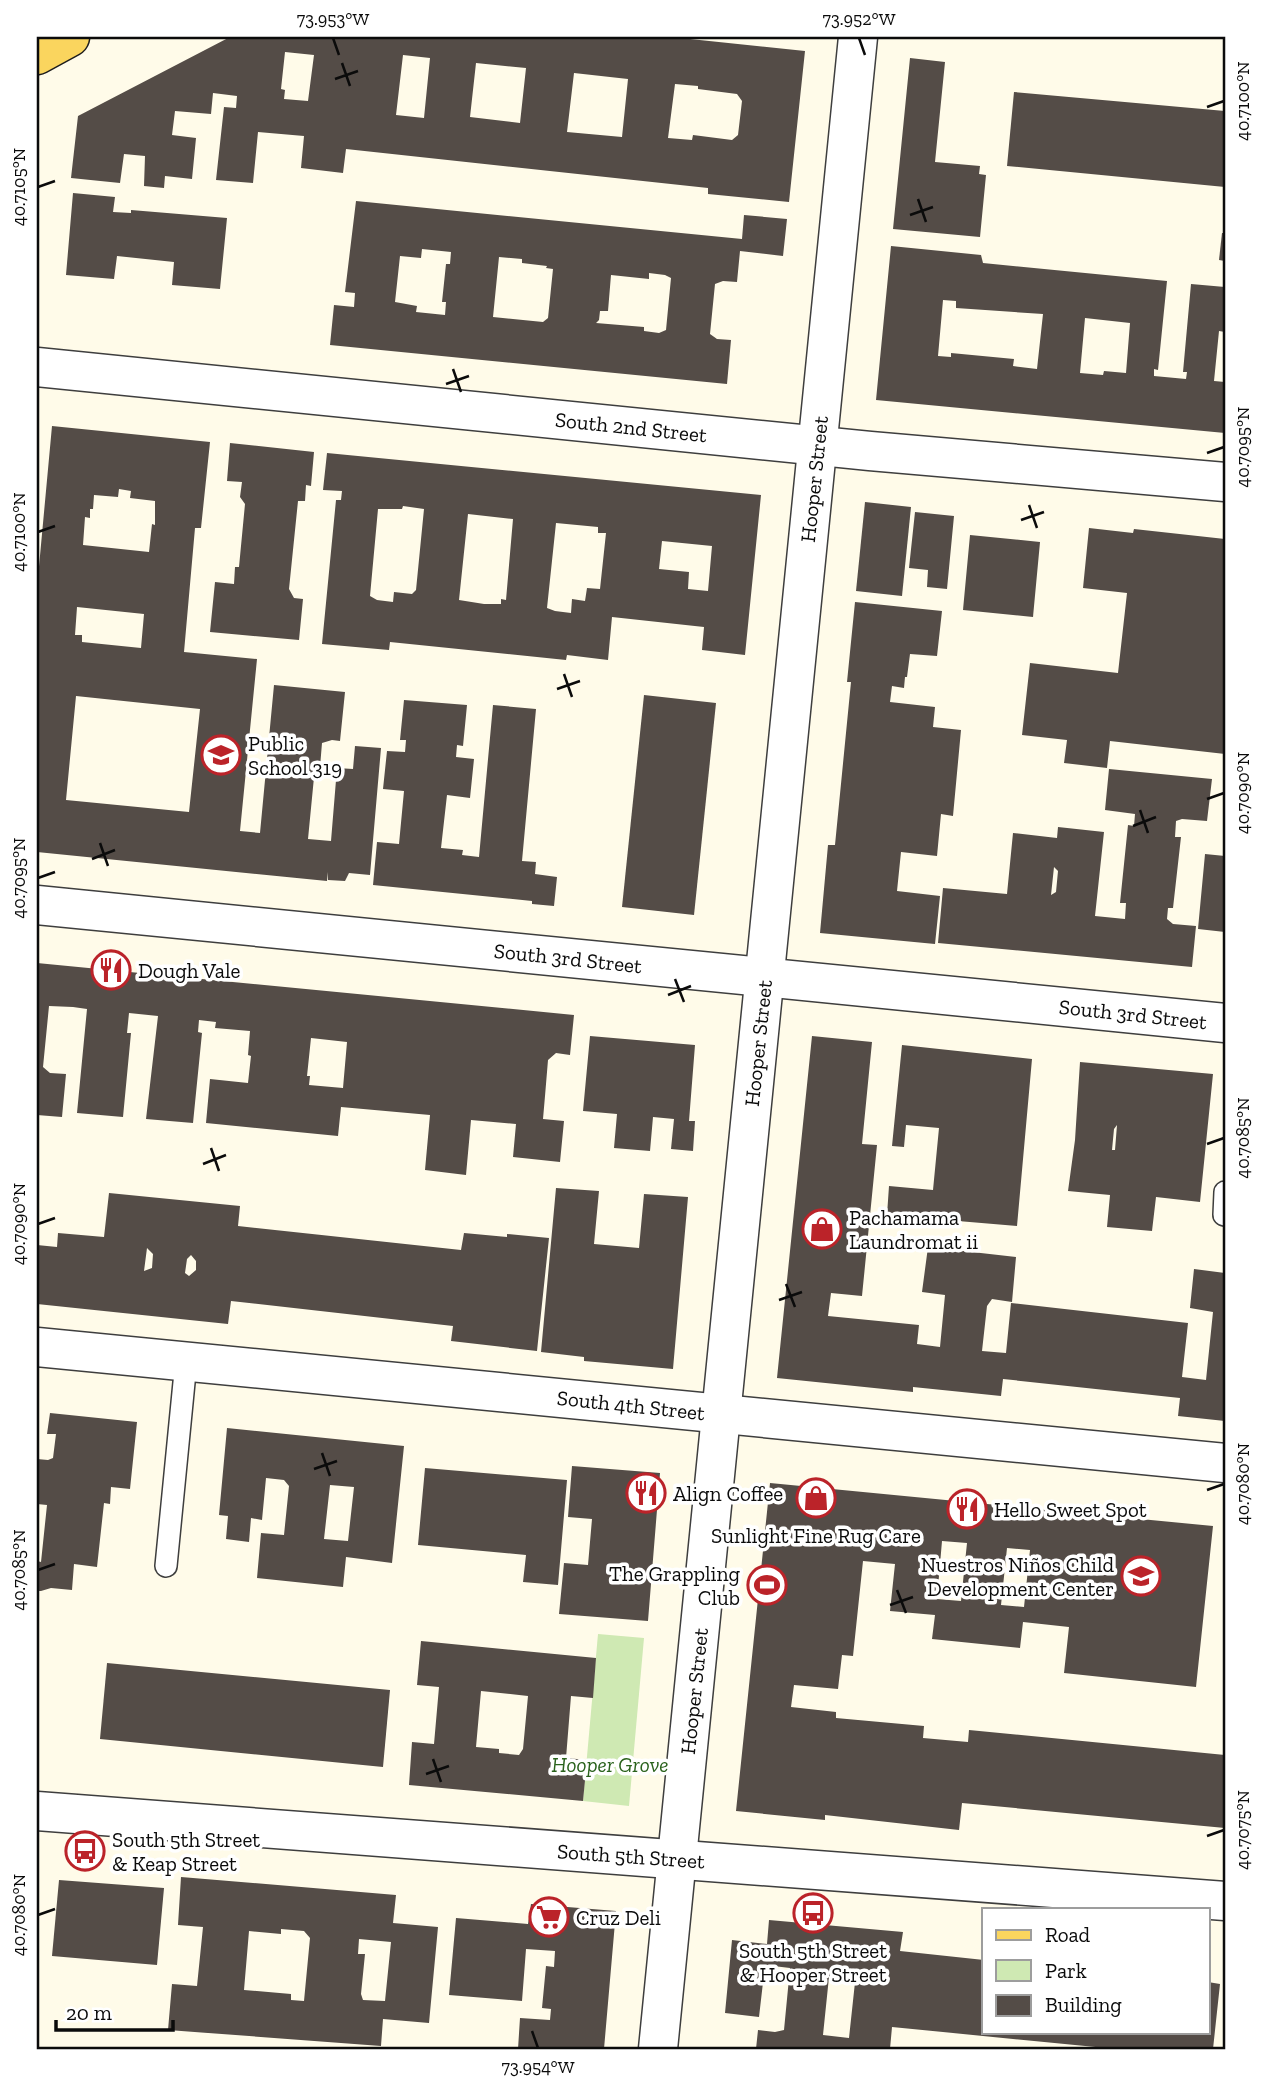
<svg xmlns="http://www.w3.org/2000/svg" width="1262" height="2086" font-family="'Zilla Slab',serif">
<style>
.green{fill:#cfe9b3}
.building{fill:#544c47;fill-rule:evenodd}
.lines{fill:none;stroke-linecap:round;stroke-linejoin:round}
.lane-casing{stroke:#3e3e3e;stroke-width:24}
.street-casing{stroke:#3e3e3e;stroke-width:41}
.primary-casing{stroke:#1c1c1c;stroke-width:41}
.lane{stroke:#fff;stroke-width:21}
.street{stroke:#fff;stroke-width:38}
.primary{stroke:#fad55e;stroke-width:38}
.ticks{fill:none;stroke:#0b0b0b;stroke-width:2.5}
.labels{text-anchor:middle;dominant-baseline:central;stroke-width:7;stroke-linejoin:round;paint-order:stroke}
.street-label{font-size:21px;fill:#0b0b0b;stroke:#fff}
.poi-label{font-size:21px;fill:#0b0b0b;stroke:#fff;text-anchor:start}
.park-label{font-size:21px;font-style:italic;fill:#2a621c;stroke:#fff}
.neatline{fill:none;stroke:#0b0b0b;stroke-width:2.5}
.ticks-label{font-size:18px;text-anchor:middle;fill:#0b0b0b}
</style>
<rect width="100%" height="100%" fill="#fffbe9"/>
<!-- green -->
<polygon class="green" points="598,1634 644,1638 629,1806 583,1801"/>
<!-- building -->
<g class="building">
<path d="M230 37H671L805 51 789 202 708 194V188L346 149 343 173 301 168 304 136 258 132 253 183 216 180 224 107 236 108 237 96 213 93 211 114 175 111 172 135 196 138 192 179 165 176 164 188 144 186 145 156 124 154 120 183 71 178 78 116ZM285 52 314 55 308 101 284 99 285 90 281 89ZM403 55 430 58 424 118 396 115ZM476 63 526 68 520 123 470 117ZM574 73 628 79 622 137 567 132ZM675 84 698 86V89L737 94 742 101 738 135 732 140 693 135 692 140 668 138Z"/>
<polygon points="910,58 945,62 935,162 980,166 979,174 986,175 980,237 893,229"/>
<polygon points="1014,92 1225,111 1225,187 1007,166"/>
<polygon points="73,193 115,197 113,212 131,213 131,210 227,218 220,289 172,285 174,262 117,256 114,279 66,275"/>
<path d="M356 201 742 239 744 215 787 219 783 256 740 251 737 282 723 281 715 284 710 334 717 339 731 340 727 384 330 345 334 305 354 307 355 293 345 292ZM422 249 451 252 450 264H446L442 302H446L445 315 416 312 417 306 395 302 400 256 421 258ZM499 257 522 259V263L547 266 546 268 553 269 548 318 543 322 493 317ZM649 273 665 275 671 278 666 330 659 333 644 331V327L596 323 599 320 600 311H608L611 275 649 279Z"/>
<polygon points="1222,233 1225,233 1225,261 1219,260"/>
<path d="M891 246 981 255 983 263 1167 281 1158 370 1154 369V376L1186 379 1187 372H1183L1191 284 1225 287V332L1219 331 1214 381 1225 382V433L876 400ZM943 300 956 301V308L1043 314 1037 369 1013 366 1014 359 951 353V357L938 356ZM1085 318 1130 323 1126 373 1104 371 1103 375 1080 373Z"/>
<path d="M52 426 210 442 201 528H195L184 652 257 659 240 831 260 833 274 685 345 692 340 741 332 740 322 743 320 767H315L308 839 331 841 337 768 353 769 355 746 381 748 370 875 349 873 345 881 328 880V872L327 881 37 852V588ZM119 489 131 491 130 498 155 501V525L152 524 149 552 83 545 85 517 90 518V509H93L94 495 118 497ZM77 607 144 614 141 648 82 642V635H75ZM76 696 200 709 189 812 66 800Z"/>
<polygon points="230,443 314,452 311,486 306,485 305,501 298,501 289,589 294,598 303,599 299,640 210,632 215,582 234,584 235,567 239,567 245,504 240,497 242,482 227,481"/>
<path d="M327 453 761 495 745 655 702 650 704 627 612 617 608 660 567 655 566 660 390 642 389 650 322 644 336 500H341L342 491 323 490ZM403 506 424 509 416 590 412 594 394 592 393 602 377 600 370 596 378 509H402ZM468 514 513 519 506 600 501 599V604H484L459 600ZM556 523 598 527V533H606L600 589 587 588 585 601 572 599 571 613 555 611 547 608ZM662 541 712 546 708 591 688 589 689 572 659 569Z"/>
<polygon points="865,502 911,507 902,596 856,591"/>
<polygon points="915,512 954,516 947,589 927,587 928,570 909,568"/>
<polygon points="1089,528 1133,533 1134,529 1225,539 1225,754 1110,741 1107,768 1064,763 1067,740 1022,735 1030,663 1118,673 1127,593 1083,588"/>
<polygon points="970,535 1040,542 1033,617 963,610"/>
<polygon points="855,602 942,611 937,656 910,654 907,677 905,677 904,688 892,686 890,702 935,707 933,727 961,730 953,816 941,814 937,856 901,852 897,891 940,896 935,944 820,933 828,845 835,845 851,682 847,682"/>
<polygon points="644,695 716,703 694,915 622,907"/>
<polygon points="404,700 467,705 463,746 457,745 456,757 474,759 470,798 447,795 441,848 463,850 462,855 479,857 493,705 536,709 522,861 536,862 535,874 557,877 554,906 532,904 532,901 373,885 377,842 399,844 404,791 383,789 387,751 405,752 406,740 400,740"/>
<path d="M1109 769 1212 779 1207 821 1182 819 1176 821 1175 837H1181L1173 908H1168L1167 919 1173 924 1196 926 1192 967 938 943 943 888 1007 894 1013 833 1057 838 1058 827 1104 832 1095 916 1125 919 1126 903H1120L1128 825 1134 826 1135 814 1105 810ZM1054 867 1058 871 1056 892 1051 895Z"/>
<polygon points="1205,854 1225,856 1225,932 1198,929"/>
<path d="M37 963 574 1015 570 1055 556 1053 548 1060 545 1096 543 1119 564 1121 560 1162 513 1157 516 1124 471 1120 466 1175 425 1170 430 1115 341 1107 338 1136 206 1123 210 1079 248 1083 251 1056 248 1055 250 1031 215 1028 216 1022 199 1020 198 1032 202 1033 193 1123 146 1119 158 1016 129 1013 127 1033H131L123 1117 77 1113 87 1009 73 1007 49 1006 43 1067 50 1073 66 1074 62 1117 37 1115ZM311 1038 347 1042 343 1088 309 1085 310 1076H307Z"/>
<polygon points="590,1036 695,1045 689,1121 695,1121 693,1151 671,1149 674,1119 653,1117 650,1151 614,1148 617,1114 583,1111"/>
<polygon points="812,1036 872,1042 862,1144 877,1145 862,1296 831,1293 828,1316 919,1325 917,1344 940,1347 945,1295 922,1292 928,1247 1016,1257 1012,1302 992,1299 987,1306 982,1351 1006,1353 1011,1303 1188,1323 1182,1377 1206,1380 1213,1312 1190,1308 1194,1269 1225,1273 1225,1421 1178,1416 1180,1398 1003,1379 1001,1396 913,1387 913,1392 777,1378"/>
<polygon points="902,1045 1032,1059 1017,1226 887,1215 889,1186 933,1190 939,1128 906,1125 904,1147 892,1146"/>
<path d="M1080 1062 1213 1074 1200 1202 1156 1197 1152 1231 1107 1227 1110 1195 1068 1191 1075 1140ZM1117 1125 1115 1150H1112L1114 1129Z"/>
<polygon points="556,1188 599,1191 594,1244 639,1248 644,1194 688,1197 673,1369 584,1361 584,1357 541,1352"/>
<path d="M109 1193 240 1206 238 1226 461 1250 464 1233 507 1237V1234L549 1238 537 1351 451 1341 453 1326 231 1301 228 1324 37 1304V1245L57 1247 58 1233 104 1237ZM147 1248 153 1254 152 1268 144 1271ZM191 1255 196 1261V1270L189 1276 185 1273 187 1259Z"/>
<polygon points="50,1413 137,1422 130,1489 111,1487 110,1504 104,1503 97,1567 74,1564 72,1590 51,1588 41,1591 37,1591 37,1561 41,1562 47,1505 37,1504 37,1459 48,1460 53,1458 56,1434 47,1434"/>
<path d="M227 1428 404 1446 392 1563 346 1557 343 1587 257 1578 261 1533 284 1535 289 1486 284 1480 266 1478 262 1520 251 1518 249 1542 226 1539 228 1516 219 1515ZM330 1485 354 1487 348 1541 324 1539Z"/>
<polygon points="572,1466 660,1473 648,1621 559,1614 564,1563 588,1565 592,1519 568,1517"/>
<polygon points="425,1468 567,1480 558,1585 523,1582 526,1555 418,1545"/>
<path d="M770 1483 1213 1526 1196 1687 1064 1673 1069 1627 1023 1622 1020 1648 932 1639 935 1615 890 1611 895 1564 863 1561 853 1656 842 1655 838 1689 794 1685 791 1707 836 1712V1718L924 1726 923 1738 968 1742 969 1730 1225 1755V1828L962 1803 959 1830 825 1815V1820L736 1811ZM942 1541 967 1543 961 1601 937 1599ZM1007 1548 1030 1550 1024 1607 1001 1605Z"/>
<path d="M421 1641 596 1658 593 1698 571 1696 566 1758 587 1760 583 1801 409 1785 412 1742 434 1744 439 1687 417 1685ZM481 1691 528 1696 523 1749 519 1755 499 1753V1749L476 1747Z"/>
<polygon points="107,1663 390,1690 383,1767 100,1739"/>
<path d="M181 1877 396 1895 393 1923 438 1927 429 2023 383 2019 381 2046 168 2030 172 1984 197 1986 203 1927 178 1925ZM281 1929 304 1931 310 1938 304 2001 291 2000V1994L244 1990 249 1931 281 1934ZM359 1939 391 1942 385 2001 363 2000 361 1994 365 1954H358Z"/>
<polygon points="59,1880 164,1888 157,1965 52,1956"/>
<polygon points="531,1904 616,1911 604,2049 518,2049 520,2018 550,2020 551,2009 542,2008 546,1966 554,1967 555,1951 526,1949 522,2001 449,1995 456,1918 528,1924"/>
<path d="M769 1920 903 1932 900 1951 984 1960V2032H1208V1982L1220 1984 1213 2049H1116L892 2027 890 2049H756L758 2030 775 2032 784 2030 790 1968 765 1965 759 2017 725 2013 732 1940 767 1944ZM834 1971 856 1973 849 2038 823 2035 829 1977Z"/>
</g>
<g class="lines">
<!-- lane casing -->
<g class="lane-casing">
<g id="lane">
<polyline points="1224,1215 1225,1192"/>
<polyline points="166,1566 186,1362"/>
</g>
</g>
<!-- street casing -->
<g class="street-casing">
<g id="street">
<polyline points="37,367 870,451 1225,482"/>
<polyline points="37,905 1225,1023"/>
<polyline points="37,1347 1225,1463"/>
<polyline points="37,1811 1225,1901"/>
<polyline points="658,2049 858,37"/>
</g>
</g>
<!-- primary casing -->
<g class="primary-casing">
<polyline id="primary" points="37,55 70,37"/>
</g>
<!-- lane -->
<use href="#lane" class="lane"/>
<!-- street -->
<use href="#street" class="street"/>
<!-- primary -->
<use href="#primary" class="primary"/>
</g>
<!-- ticks -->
<path class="ticks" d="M333 38 339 55M859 38 865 55M342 63 350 86M335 79 358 71M1207 107 1224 101M38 187 55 181M918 199 926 222M910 215 933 207M453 369 461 392M446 384 469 376M1207 453 1224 447M1029 505 1037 528M1021 520 1044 512M38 532 55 526M564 674 572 697M557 689 580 681M1207 799 1224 793M1140 810 1148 833M1133 826 1156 817M100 843 108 866M92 859 115 850M38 878 55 872M675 979 684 1002M668 995 691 986M1207 1144 1224 1138M211 1148 219 1171M203 1164 226 1155M38 1224 55 1218M786 1284 795 1307M779 1300 802 1292M322 1453 330 1476M314 1469 337 1461M1207 1490 1224 1484M38 1570 55 1564M897 1590 906 1613M890 1605 913 1597M433 1759 441 1782M426 1774 449 1766M1207 1836 1224 1830M38 1915 55 1909M532 2031 538 2048"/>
<!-- icons -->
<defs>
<g id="school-ring" transform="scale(2.0125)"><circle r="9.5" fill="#fff" stroke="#bb2329" stroke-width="1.5"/><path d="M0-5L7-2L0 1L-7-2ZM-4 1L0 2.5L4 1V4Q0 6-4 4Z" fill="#bb2329"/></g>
<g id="restaurant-ring" transform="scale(2.0125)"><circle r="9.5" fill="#fff" stroke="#bb2329" stroke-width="1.5"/><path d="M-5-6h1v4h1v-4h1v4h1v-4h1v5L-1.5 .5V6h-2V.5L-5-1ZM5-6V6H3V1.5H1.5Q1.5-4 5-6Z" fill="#bb2329"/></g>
<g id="shop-ring" transform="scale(2.0125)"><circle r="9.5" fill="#fff" stroke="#bb2329" stroke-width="1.5"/><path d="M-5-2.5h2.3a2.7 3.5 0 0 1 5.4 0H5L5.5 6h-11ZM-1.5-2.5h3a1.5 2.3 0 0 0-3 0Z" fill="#bb2329"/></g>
<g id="stadium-ring" transform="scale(2.0125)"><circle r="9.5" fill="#fff" stroke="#bb2329" stroke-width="1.5"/><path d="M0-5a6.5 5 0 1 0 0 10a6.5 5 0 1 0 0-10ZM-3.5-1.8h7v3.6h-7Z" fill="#bb2329"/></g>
<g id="bus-ring" transform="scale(2.0125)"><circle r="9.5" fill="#fff" stroke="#bb2329" stroke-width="1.5"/><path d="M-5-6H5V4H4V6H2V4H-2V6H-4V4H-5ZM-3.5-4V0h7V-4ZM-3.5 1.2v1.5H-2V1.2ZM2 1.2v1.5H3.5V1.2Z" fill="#bb2329"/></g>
<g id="supermarket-ring" transform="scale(2.0125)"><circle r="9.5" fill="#fff" stroke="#bb2329" stroke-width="1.5"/><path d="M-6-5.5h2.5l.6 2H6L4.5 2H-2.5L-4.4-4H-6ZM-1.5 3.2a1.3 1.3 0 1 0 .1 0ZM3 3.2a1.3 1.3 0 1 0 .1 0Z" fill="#bb2329"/></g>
</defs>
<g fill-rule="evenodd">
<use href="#school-ring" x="221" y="755"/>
<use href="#restaurant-ring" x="111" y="970"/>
<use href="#shop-ring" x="822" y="1229"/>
<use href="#restaurant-ring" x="646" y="1493"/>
<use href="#shop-ring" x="816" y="1498"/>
<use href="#restaurant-ring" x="967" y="1509"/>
<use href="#school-ring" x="1141" y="1576"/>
<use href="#stadium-ring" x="767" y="1585"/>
<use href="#bus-ring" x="85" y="1851"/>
<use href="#bus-ring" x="813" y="1913"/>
<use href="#supermarket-ring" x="549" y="1917"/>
</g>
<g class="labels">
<!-- street labels -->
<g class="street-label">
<text transform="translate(631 427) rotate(6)">South 2nd Street</text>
<text transform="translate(814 479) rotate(-84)">Hooper Street</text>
<text transform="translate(568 958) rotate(6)">South 3rd Street</text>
<text transform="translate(1133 1014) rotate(6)">South 3rd Street</text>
<text transform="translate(758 1043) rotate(-84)">Hooper Street</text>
<text transform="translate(631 1405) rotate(6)">South 4th Street</text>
<text transform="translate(694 1691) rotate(-84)">Hooper Street</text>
<text transform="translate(631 1856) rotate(4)">South 5th Street</text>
</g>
<!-- poi labels -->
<g class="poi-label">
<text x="248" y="743">Public<tspan x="248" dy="24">School 319</tspan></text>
<text x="138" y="970">Dough Vale</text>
<text x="849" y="1217">Pachamama<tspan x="849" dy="24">Laundromat ii</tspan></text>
<text x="673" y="1493">Align Coffee</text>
<text x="994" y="1509">Hello Sweet Spot</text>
<text x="816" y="1535" text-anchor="middle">Sunlight Fine Rug Care</text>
<text x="1114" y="1564" text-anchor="end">Nuestros Niños Child<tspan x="1114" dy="24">Development Center</tspan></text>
<text x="740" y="1573" text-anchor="end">The Grappling<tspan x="740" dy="24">Club</tspan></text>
<text x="112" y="1839">South 5th Street<tspan x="112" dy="24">&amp; Keap Street</tspan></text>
<text x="576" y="1917">Cruz Deli</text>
<text x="813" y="1950" text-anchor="middle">South 5th Street<tspan x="813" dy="24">&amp; Hooper Street</tspan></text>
</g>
<!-- park labels -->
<g class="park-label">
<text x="610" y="1764">Hooper Grove</text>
</g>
</g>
<!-- border -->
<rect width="1262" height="2086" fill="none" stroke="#ffffff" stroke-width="77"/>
<!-- legend -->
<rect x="982" y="1908" width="228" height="126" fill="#ffffff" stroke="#9d9d9d" stroke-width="2"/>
<rect x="996" y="1930" width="35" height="10" fill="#fad55e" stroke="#9d9d9d" stroke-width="2"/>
<text x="1045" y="1942" font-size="21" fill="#0b0b0b">Road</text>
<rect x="996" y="1960" width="35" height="21" fill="#cfe9b3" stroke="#9d9d9d" stroke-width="2"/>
<text x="1045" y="1978" font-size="21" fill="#0b0b0b">Park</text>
<rect x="996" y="1995" width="35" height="21" fill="#544c47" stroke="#9d9d9d" stroke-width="2"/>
<text x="1045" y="2012" font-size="21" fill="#0b0b0b">Building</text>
<!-- scale -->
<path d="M56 2020v10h117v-10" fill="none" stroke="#0b0b0b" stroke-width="3.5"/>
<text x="66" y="2020" font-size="21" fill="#0b0b0b" stroke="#ffffff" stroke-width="5" paint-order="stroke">20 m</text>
<rect x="38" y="38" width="1186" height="2010" class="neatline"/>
<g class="ticks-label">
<text x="333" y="25">73.953°W</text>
<text x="859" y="25">73.952°W</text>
<text transform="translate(1243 101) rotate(-90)" y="6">40.7100°N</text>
<text transform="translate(19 187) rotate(-90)" y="6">40.7105°N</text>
<text transform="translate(1243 447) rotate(-90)" y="6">40.7095°N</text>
<text transform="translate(19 532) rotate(-90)" y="6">40.7100°N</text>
<text transform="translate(1243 793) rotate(-90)" y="6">40.7090°N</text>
<text transform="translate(19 878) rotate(-90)" y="6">40.7095°N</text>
<text transform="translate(1243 1138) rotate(-90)" y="6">40.7085°N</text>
<text transform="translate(19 1224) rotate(-90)" y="6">40.7090°N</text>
<text transform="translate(1243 1484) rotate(-90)" y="6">40.7080°N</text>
<text transform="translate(19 1570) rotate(-90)" y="6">40.7085°N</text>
<text transform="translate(1243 1830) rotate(-90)" y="6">40.7075°N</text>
<text transform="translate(19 1915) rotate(-90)" y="6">40.7080°N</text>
<text x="538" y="2073">73.954°W</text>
</g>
</svg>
